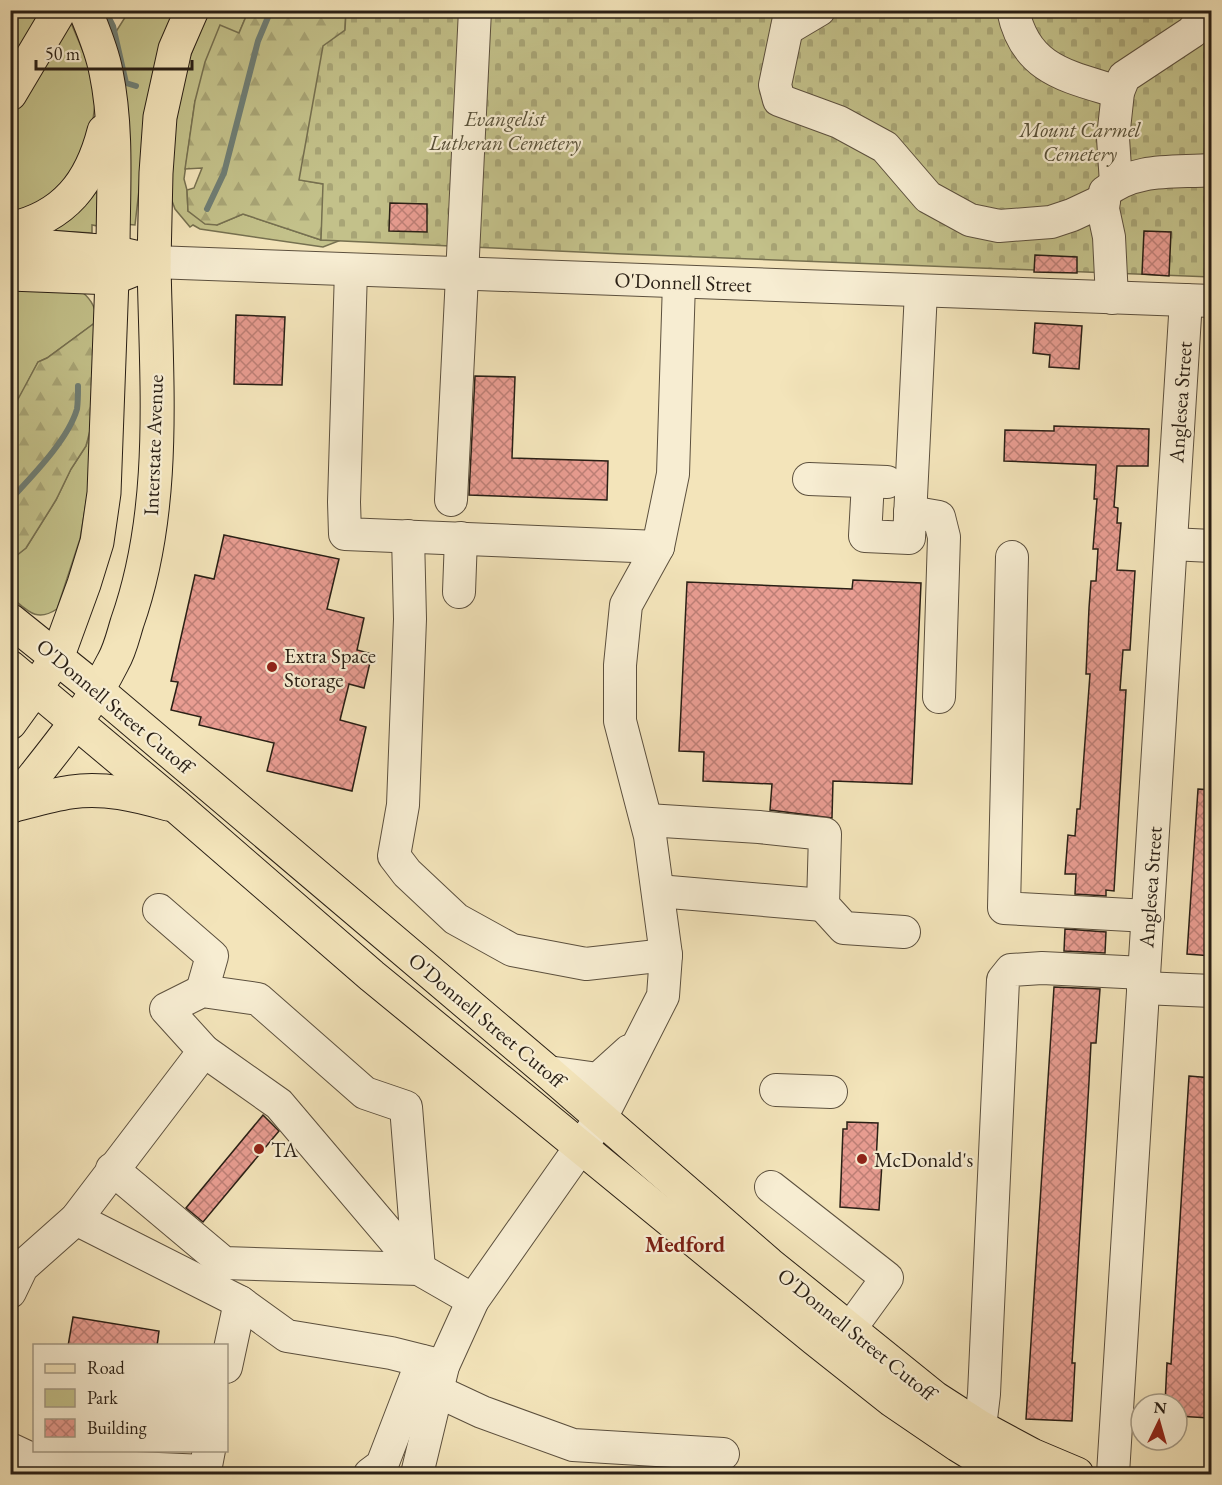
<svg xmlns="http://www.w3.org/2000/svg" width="1222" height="1485" font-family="'EB Garamond',serif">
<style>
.green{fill:#c3c18a;stroke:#767050;stroke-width:1.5}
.forest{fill:url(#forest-firs);stroke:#767050;stroke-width:1.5}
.cemetery{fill:url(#cemetery-stones);stroke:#767050;stroke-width:1.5}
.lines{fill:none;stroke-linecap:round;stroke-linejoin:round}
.stream{stroke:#6f7e75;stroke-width:6}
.building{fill:url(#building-cross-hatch);stroke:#291f15;stroke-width:1.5}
.minor-casing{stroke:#5c503e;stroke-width:34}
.major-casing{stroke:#291f15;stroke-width:35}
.highway-casing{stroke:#291f15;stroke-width:35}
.minor{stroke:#f7edd2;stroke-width:32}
.major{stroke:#f3e4ba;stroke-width:33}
.highway{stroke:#f3e4ba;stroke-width:33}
.poi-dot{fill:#8f2418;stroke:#f7edd2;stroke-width:2}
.labels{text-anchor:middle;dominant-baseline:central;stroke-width:4.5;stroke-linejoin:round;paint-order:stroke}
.park-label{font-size:21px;font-style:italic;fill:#575038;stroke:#f7edd2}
.street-label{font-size:21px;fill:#291f15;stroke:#f7edd2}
.poi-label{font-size:21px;fill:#291f15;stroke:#f7edd2;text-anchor:start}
.neighbourhood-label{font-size:22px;font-weight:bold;fill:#7a1f14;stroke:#f7edd2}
</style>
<defs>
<pattern id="forest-firs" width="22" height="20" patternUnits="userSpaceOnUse" patternTransform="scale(1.5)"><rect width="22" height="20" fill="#c3c18a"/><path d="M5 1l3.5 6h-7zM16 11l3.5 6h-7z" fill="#a8a576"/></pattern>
<pattern id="cemetery-stones" width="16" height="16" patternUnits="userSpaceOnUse" patternTransform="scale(1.5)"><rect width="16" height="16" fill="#c3c18a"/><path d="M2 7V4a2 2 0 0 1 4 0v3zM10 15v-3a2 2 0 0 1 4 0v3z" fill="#a8a576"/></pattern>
<pattern id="building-cross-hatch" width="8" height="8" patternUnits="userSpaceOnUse" patternTransform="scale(1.5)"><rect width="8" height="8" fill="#e99d92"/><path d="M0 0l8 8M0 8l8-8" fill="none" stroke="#bd7f76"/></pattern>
</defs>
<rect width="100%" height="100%" fill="#f3e4ba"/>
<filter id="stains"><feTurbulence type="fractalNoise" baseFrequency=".00333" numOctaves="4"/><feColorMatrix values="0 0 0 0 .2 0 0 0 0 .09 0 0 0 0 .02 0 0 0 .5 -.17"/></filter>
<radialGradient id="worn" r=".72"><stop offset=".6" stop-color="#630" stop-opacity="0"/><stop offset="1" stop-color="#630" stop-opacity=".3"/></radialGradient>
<!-- green -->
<g class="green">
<polygon points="10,11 66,11 93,75 96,97 91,134 80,164 40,204 10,213"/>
<polygon points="129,11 175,11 147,120 135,225 124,224 112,38"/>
<polygon points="208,11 241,11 247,14 239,33 195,101 184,179 187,190 188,211 217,225 243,214 321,240 341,240 323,247 200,229 193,225 190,227 175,209 168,190 181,80"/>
<polygon points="98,182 98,226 92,225 92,233 40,230"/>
<path d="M11 288 82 292C92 300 97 309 96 322L47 358 38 362 11 414Z"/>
<path d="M93 419 91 473 80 539 57 609C36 623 27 610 11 597L10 560 26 548 56 500 71 469 86 446Z"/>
</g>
<!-- forest -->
<g class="forest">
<polygon points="241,11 346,11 345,30 300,180 324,184 321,240 243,214 217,225 205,224 188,211 187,190 194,188 202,168 185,169 195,101 205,62 220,25 239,33 247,14"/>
<polygon points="96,322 93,419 86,446 71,469 56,500 26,548 11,560 10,414 38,362 47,358"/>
</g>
<!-- cemetery -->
<polygon class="cemetery" points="346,11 1211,11 1211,277 623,254 321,240 323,184 299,180 323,46 345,30"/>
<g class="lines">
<!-- stream -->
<g class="stream">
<polyline points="105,10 113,26 126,83 136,86"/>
<polyline points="207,209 224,173 258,41 271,10"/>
<path d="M10 500C32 476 68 440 77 409 78 402 78 393 78 386"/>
</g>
</g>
<!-- building -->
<g class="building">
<polygon points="390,203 427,204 427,232 389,231"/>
<polygon points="1144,231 1171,232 1169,276 1142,274"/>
<polygon points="1035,255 1077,257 1077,273 1034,272"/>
<polygon points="236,315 285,317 282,385 234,384"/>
<polygon points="1035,323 1082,326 1079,369 1049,367 1050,355 1033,353"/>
<polygon points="475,376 515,377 512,458 608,461 607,500 469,495"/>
<polygon points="1054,426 1149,429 1148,466 1117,466 1114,507 1118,508 1117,523 1121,523 1117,570 1135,571 1130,650 1123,650 1120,690 1126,690 1114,891 1106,890 1106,896 1075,894 1076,874 1065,874 1068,835 1075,836 1077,809 1080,809 1090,674 1086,674 1089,608 1091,581 1096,581 1098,549 1093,549 1097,499 1094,499 1096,465 1004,461 1005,430 1054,431"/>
<polygon points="224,535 339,559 327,609 364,618 357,650 372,654 364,688 349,684 340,720 366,727 352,791 267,771 274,743 199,725 201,717 171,710 178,682 171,681 195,575 214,579"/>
<polygon points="853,580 921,583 912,784 833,781 832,818 770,810 772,784 703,781 704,752 679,751 687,582 852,589"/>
<polygon points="1198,789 1212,790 1212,956 1187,954"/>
<polygon points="1065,929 1106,932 1105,953 1064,951"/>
<polygon points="1054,987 1100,989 1096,1043 1091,1043 1089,1082 1072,1363 1075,1363 1072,1421 1026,1419"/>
<polygon points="1189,1076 1212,1078 1212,1311 1208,1361 1212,1361 1212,1376 1209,1418 1177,1416 1177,1404 1165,1404 1167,1363 1171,1364"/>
<polygon points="263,1115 279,1131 203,1222 186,1208"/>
<polygon points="847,1122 878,1123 876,1163 882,1163 879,1210 840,1207 843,1129 847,1129"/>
<polygon points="73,1317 159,1331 157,1346 68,1346"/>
</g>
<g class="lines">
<!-- minor casing -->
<g class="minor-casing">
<g id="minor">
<polyline points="788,10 790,13 775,85 779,100 839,122 885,147 928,197 970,220 999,226 1051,222 1072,215 1104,200"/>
<path d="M1013 10C1025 70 1067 76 1118 92"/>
<polyline points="787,29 819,10"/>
<polyline points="1116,183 1113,138 1118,92 1124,77 1192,32 1210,10"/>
<polyline points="154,262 1212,301"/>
<polyline points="351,270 344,502 345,534 658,547"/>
<path d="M1112 298 1109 237 1103 209 1105 192C1136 167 1175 173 1212 170"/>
<polyline points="809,479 887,482"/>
<polyline points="868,482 865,536 909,538 921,291"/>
<polyline points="451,500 475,10"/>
<polyline points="910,512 939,517 944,537 939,697"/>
<polyline points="408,536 410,619 403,805 394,856 407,873 456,919 512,950 586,964 666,955"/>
<polyline points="1171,544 1212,546"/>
<polyline points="1012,557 1004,908 1148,916"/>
<polyline points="459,592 461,538"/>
<polyline points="647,820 759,827 825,834 823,905 844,928 904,932"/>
<polyline points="658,891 823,905"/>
<polyline points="159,910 212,956 202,991"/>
<polyline points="1143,988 1212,991"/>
<polyline points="204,1051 279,1104 419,1269"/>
<polyline points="548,1072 598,1079 629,1051"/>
<polyline points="776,1090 831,1092"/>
<polyline points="112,1169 224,1263 419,1269 473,1300"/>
<polyline points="771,1187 887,1278 850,1329"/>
<polyline points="76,1219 240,1302 287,1336 391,1353 443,1366"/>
<polyline points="10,1292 22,1267 76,1219 204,1051 166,1009 202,991 258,999 365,1093 406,1107 419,1269"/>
<polyline points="226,1367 240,1302"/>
<polyline points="437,1391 482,1412 573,1445 723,1454"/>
<polyline points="980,1427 984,1394 1003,980 1011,970 1042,968 1144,973"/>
<polyline points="10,1449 42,1464 205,1471 209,1450"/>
<polyline points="370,1474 382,1465 422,1361"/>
<polyline points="417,1474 443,1366 473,1300 601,1118 663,996 666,955 650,836 620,721 620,665 626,605 658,547 673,474 679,282"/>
<polyline points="1113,1474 1186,300"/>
</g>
</g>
<!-- major casing -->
<g class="major-casing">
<g id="major">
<polyline points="10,244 113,252 135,257"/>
<polyline points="10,274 113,278 133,270"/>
<polyline points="10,620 97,690 548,1072 769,1264 935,1398 980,1427 1032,1455 1077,1474"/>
<polyline points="10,667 176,806 372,976 815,1339 892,1400 958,1445 1005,1474"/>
<polyline points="10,723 57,658 84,584 97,542 104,493 113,252"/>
<path d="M11 806C31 801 51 795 71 792 104 787 136 795 168 804"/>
<path d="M10 807C46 760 87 714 113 662 120 650 123 636 127 623 168 507 156 383 154 262"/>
</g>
</g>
<!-- highway casing -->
<g class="highway-casing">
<g id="highway">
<path d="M85 10C93 30 102 50 106 72 118 130 113 192 113 252"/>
<polyline points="10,94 60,10"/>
<path d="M10 229C65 217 91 182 104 131"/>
<polyline points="154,262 156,173 160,117 175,49 192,10"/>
</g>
</g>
<!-- minor -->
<use href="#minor" class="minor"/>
<!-- major -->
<use href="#major" class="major"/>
<!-- highway -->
<use href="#highway" class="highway"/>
</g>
<!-- markers -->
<g class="poi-dot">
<circle cx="272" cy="667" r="6"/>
<circle cx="259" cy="1149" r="6"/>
<circle cx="862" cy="1159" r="6"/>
</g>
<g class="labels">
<!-- park labels -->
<g class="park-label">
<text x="505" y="118">Evangelist<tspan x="505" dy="24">Lutheran Cemetery</tspan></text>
<text x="1080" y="129">Mount Carmel<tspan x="1080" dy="24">Cemetery</tspan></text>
</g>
<!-- street labels -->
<g class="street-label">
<text transform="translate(683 282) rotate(2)">O'Donnell Street</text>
<text transform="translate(1180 402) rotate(-86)">Anglesea Street</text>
<text transform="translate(153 445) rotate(-88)">Interstate Avenue</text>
<text transform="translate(115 706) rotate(40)">O'Donnell Street Cutoff</text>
<text transform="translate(1150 887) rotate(-86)">Anglesea Street</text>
<text transform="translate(487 1020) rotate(40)">O'Donnell Street Cutoff</text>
<text transform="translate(857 1334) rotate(39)">O'Donnell Street Cutoff</text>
</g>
<!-- poi labels -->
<g class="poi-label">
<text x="284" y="655">Extra Space<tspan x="284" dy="24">Storage</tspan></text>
<text x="271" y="1149">TA</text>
<text x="874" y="1159">McDonald's</text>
</g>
<!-- neighbourhood labels -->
<g class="neighbourhood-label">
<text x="685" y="1244">Medford</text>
</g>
</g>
<!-- margin -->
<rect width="1222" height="1485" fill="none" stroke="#f3e4ba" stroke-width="36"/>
<rect x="12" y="12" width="1198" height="1461" fill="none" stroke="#291f15" stroke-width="3"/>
<rect x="18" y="18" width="1186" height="1449" fill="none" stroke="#291f15" stroke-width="1.5"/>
<!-- legend -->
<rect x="33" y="1344" width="195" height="108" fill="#f7edd2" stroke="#a59b86" stroke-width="1.5"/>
<rect x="45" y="1364" width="30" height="9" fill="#f3e4ba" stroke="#a59b86" stroke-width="1.5"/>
<text x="87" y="1374" font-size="18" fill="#291f15">Road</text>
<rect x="45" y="1389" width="30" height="18" fill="#c3c18a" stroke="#a59b86" stroke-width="1.5"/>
<text x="87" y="1404" font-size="18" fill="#291f15">Park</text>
<rect x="45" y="1419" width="30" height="18" fill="url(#building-cross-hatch)" stroke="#a59b86" stroke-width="1.5"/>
<text x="87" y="1434" font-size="18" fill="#291f15">Building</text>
<!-- north arrow -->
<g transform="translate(1159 1422) rotate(5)"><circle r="28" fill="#f7edd2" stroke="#a59b86" stroke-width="1.5"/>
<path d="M0-4.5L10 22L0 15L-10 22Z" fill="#8f2418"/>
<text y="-9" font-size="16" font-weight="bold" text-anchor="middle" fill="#291f15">N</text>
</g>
<!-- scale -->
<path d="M36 60v9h156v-9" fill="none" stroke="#291f15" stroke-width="3"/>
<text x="45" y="60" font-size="18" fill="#291f15" stroke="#f7edd2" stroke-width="4.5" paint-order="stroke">50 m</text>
<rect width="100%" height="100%" filter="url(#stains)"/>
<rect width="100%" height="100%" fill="url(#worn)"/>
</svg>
